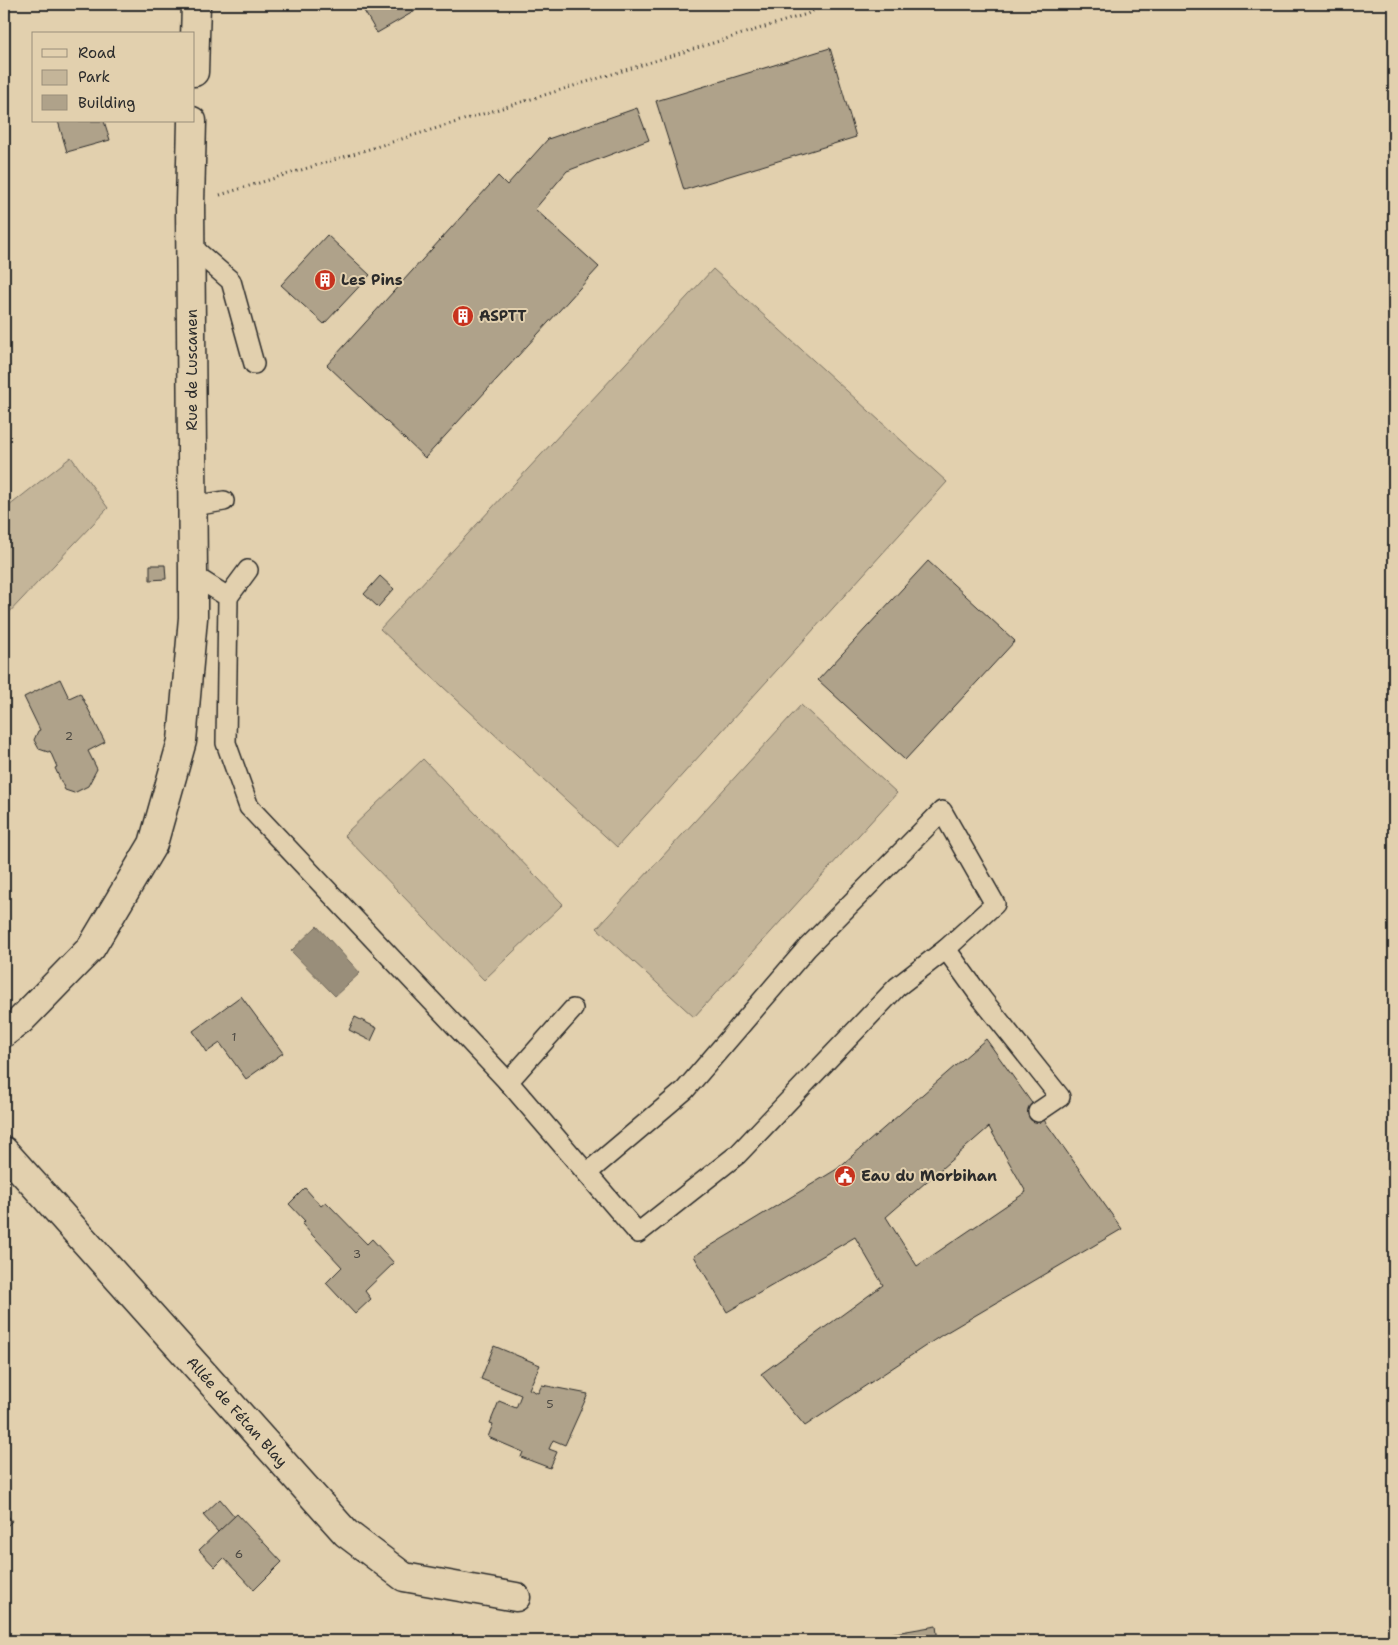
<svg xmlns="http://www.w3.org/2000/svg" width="1398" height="1645" font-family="'Shantell Sans',sans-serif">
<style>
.green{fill:#c4b599;stroke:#787062}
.water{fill:#998e7a;stroke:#6d665a}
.building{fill:#afa28a;stroke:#2b2b2b;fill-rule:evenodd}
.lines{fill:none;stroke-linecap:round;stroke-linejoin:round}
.service-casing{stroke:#2b2b2b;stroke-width:22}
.minor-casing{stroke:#2b2b2b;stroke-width:31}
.path{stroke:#2b2b2b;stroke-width:3;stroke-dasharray:1 4;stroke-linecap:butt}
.service{stroke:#e2d0ae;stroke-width:19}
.minor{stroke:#e2d0ae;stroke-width:28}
.labels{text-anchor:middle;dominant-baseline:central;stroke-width:4;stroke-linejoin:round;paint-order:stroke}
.number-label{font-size:12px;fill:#4c4943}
.poi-label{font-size:15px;font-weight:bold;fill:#2b2b2b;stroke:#e2d0ae;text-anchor:start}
.street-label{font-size:15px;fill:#2b2b2b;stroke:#e2d0ae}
</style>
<rect width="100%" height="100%" fill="#e2d0ae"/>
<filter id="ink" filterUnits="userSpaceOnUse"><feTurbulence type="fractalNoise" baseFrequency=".02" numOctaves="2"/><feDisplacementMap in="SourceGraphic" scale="10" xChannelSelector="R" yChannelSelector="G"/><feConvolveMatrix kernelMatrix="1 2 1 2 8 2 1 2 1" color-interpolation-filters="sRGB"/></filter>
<g filter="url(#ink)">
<!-- green -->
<g class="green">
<polygon points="713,269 947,482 617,847 380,629"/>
<polygon points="71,457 108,508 4,618 4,510"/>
<polygon points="801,705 897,793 694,1017 597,928"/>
<polygon points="423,759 563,904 484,980 344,835"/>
</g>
<!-- water -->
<polygon class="water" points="317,926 360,973 335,996 291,951"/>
<!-- building -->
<g class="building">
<polygon points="360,4 411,4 415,11 377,33"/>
<polygon points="830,48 856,137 684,190 656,101"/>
<polygon points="637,108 649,140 567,171 535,209 599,267 425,458 327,365 498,176 507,185 548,139"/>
<polygon points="58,121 104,121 110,140 67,152"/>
<polygon points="327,235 370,275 324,324 281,285"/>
<polygon points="928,561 1015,641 905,760 818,680"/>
<polygon points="150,565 165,565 166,579 150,580"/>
<polygon points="380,576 394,589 378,607 364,594"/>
<polygon points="60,679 69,698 80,693 105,742 88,751 97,769 88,786 74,793 65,790 55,768 57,767 50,751 48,752 39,749 34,740 38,731 40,730 24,697"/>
<polygon points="241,996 283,1053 246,1079 220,1043 207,1052 193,1031"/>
<polygon points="355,1017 377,1028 371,1041 349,1030"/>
<path d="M986 1039 1122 1229 942 1335 805 1426 761 1374 883 1285 855 1237 727 1312 694 1256 837 1169ZM989 1127 1026 1192 917 1266 886 1217Z"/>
<polygon points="305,1188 321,1206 326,1202 367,1244 372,1239 394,1263 365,1291 371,1299 355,1314 326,1283 342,1267 302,1224 305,1221 289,1204"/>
<polygon points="494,1346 540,1365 529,1389 538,1393 542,1385 588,1394 565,1445 553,1440 549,1449 557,1452 550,1468 521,1457 523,1452 488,1437 493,1424 490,1423 499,1401 516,1408 521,1395 481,1379"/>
<polygon points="220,1499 235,1517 218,1532 203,1515"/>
<polygon points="4,1511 12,1521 4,1529"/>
<polygon points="237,1514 282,1562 254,1590 224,1558 215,1567 199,1550"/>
<polygon points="936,1626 938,1641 860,1641 860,1639"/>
</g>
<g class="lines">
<!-- service casing -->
<g class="service-casing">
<g id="service">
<polyline points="191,246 231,281 254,364"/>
<polyline points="193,506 224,501"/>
<polyline points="193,575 228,597 226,743 249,807 511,1085 638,1233 738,1154 897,987 946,949 982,999 1060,1097 1038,1112"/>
<polyline points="228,597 248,570"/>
<polyline points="508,1082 573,1009"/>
<polyline points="587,1173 685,1090 807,948 942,811 995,904 946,949"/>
</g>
</g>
<!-- minor casing -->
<g class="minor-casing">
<g id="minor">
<polyline points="194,72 196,4"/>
<polyline points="4,1033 21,1020 91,948 153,844 182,741 193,618 193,575 190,204 192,121"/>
<polyline points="4,1151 346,1533 404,1577 516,1597"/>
</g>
</g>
<!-- path -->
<polyline class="path" points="220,195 807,14 827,4"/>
<!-- service -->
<use href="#service" class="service"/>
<!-- minor -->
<use href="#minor" class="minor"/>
</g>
</g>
<!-- icons -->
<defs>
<g id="building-disc" transform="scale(1.125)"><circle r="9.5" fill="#c8321e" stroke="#e2d0ae"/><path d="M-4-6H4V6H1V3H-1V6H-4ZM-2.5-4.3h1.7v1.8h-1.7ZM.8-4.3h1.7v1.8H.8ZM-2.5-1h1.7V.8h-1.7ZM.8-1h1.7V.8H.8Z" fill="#fff"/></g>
<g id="civic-disc" transform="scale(1.125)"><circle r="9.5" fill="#c8321e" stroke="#e2d0ae"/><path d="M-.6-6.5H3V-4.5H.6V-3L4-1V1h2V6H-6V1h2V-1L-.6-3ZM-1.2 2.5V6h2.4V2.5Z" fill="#fff"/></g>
</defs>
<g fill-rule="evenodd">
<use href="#building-disc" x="325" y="280"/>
<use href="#building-disc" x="463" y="316"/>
<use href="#civic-disc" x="845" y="1176"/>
</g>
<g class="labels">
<!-- number labels -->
<g class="number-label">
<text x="69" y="736">2</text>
<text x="234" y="1037">1</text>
<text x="357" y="1254">3</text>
<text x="550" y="1404">5</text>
<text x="239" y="1554">6</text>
</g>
<!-- poi labels -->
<g class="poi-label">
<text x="341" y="280">Les Pins</text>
<text x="479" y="316">ASPTT</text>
<text x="861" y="1176">Eau du Morbihan</text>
</g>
<!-- street labels -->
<g class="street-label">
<text transform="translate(192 370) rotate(-90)">Rue de Luscanen</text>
<text transform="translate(237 1412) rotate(48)">Allée de Fétan Blay</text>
</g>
</g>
<!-- margin -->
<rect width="1398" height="1645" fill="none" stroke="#e2d0ae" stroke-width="20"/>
<rect x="10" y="10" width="1378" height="1625" fill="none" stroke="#2b2b2b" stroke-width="2" filter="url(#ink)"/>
<!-- legend -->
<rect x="32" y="32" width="162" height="90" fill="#e2d0ae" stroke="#998e7a"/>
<rect x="42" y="49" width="25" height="8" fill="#e2d0ae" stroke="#998e7a"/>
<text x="78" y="58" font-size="15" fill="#2b2b2b">Road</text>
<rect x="42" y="70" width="25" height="15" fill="#c4b599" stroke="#998e7a"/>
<text x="78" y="82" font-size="15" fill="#2b2b2b">Park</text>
<rect x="42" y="95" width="25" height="15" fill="#afa28a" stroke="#998e7a"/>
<text x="78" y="108" font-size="15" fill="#2b2b2b">Building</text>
</svg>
